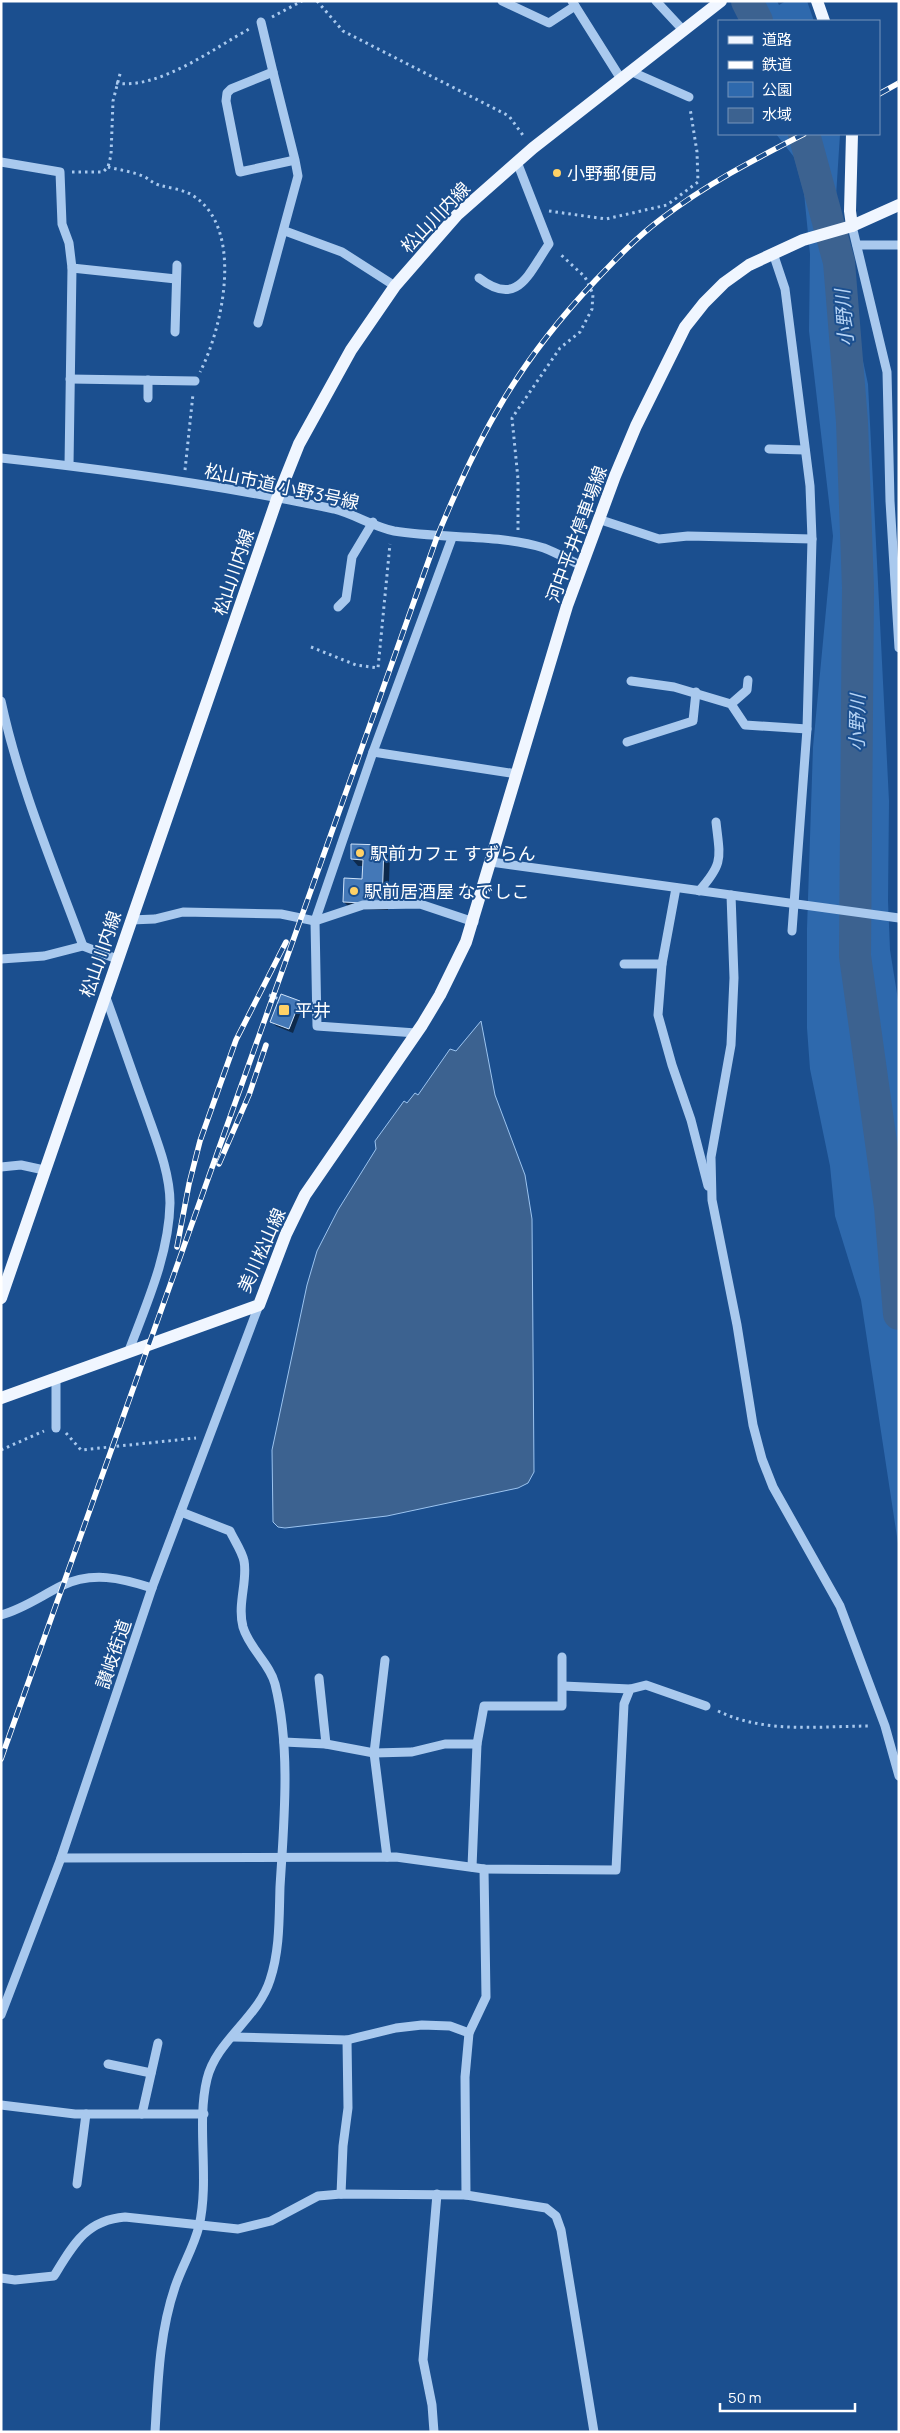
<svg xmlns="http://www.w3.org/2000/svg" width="900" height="2433" font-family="Manrope,'Noto Sans JP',sans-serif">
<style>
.green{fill:#2e69ad}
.water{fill:#3c6290;stroke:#9cc4f0}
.shadow{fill:#0007}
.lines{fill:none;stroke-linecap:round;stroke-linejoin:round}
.river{stroke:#3c6290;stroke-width:32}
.building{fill:#4478b7;stroke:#cfe3fa}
.path{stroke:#a9c9ee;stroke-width:3;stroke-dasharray:2.5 4;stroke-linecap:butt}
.minor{stroke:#a9c9ee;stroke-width:9}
.major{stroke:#f0f6ff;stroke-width:12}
.rail-casing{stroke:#fff;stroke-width:5.5}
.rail{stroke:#1b4f8f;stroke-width:4;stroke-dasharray:11;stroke-linecap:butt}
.poi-dot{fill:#ffd166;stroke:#1b4f8f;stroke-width:2}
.labels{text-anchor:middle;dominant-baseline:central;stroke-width:4;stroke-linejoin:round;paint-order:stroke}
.poi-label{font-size:18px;fill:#fff;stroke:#1b4f8f;text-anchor:start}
.street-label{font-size:18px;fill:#fff;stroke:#1b4f8f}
.water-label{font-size:19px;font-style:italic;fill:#b5d3f5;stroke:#1b4f8f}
</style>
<rect width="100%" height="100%" fill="#1b4f8f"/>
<!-- green -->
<g class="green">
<polygon points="731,1 777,1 779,5 786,1 807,1 814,21 744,21"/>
<polygon points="776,134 840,134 835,212 847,288 868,384 889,801 888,901 890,950 899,1006 899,1550 861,1300 835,1216 830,1166 810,1069 807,1028 807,929 813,747 833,536 809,331 810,254 804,193 794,157"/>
</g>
<!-- water -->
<polygon class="water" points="481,1021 495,1095 525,1175 532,1219 534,1472 528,1483 518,1488 387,1516 285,1528 278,1527 273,1522 272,1450 307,1285 317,1251 338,1210 376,1149 375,1141 404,1101 407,1103 415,1093 418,1095 450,1049 456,1051"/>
<!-- shadow -->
<g class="shadow">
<polygon points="384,847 390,853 388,910 351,909 344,902 363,880 364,866 358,866 352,859"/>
<polygon points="299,1002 303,1006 293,1033 276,1026 272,1022"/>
</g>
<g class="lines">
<!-- river -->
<g class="river">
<polyline points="747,1 757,21"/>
<polyline points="804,134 839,262 852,422 858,588 855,956 890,1207 899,1314"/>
</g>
</g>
<!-- building -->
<g class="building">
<polygon points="351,844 384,845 382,904 343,902 344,878 362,879 363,860 351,859"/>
<polygon points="281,994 300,1001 289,1029 270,1022"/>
</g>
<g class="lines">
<!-- path -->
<g class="path">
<polyline points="317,1 343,31 509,116 525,138"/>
<polyline points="272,17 302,1"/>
<path d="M116 83C159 90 214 48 251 28"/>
<path d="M108 167C120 170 134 172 145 177 150 180 153 183 159 185 169 188 182 189 192 195 245 227 223 327 200 372"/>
<polyline points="72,172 103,172 108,167 111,155 113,101 121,70"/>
<polyline points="549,211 606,219 667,205 698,182 697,152 690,108"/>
<polyline points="185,470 193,394"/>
<polyline points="518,530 518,479 512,418 560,348 580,332 592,309 593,294 585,277 559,253"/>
<polyline points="311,647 356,665 378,668 390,544"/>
<polyline points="269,995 279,999"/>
<polyline points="66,1433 81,1450 196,1438"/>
<polyline points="1,1450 44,1431"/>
<path d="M718 1711C765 1734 820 1726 871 1726"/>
</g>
<!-- minor -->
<g class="minor">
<polyline points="502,1 549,23 575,6"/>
<polyline points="572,1 621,79"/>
<polyline points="656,1 683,30"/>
<polyline points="261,22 273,72"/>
<polyline points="630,71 689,97"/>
<polyline points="1,162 60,172 62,224 69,243 72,268 69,465"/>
<polyline points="852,226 887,372 890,501 899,648"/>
<polyline points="285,231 342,252 395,286"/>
<polyline points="857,245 899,245"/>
<polyline points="773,253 785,289 810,486 812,539 807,729 792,931"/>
<polyline points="72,268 176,279"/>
<path d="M479 278C518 308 528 274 549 244L517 162"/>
<polyline points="258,323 298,176 295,160 273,72 231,89 227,93 226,101 240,172 295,160"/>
<polyline points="175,332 177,265"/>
<polyline points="70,379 195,381"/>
<polyline points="148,398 148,380"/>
<polyline points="769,449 805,450"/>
<path d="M1 458C112 470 225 486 334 509 354 514 374 527 394 531 441 539 501 534 544 548 557 553 569 560 582 566"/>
<polyline points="598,519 659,539 688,536 812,539"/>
<polyline points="338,607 346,599 352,557 373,522"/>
<polyline points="631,681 674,687 731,704 745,725 807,729"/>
<path d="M1 701C19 785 53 865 83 946"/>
<polyline points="731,704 747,690 748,680"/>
<polyline points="627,742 693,721 696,692"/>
<polyline points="373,752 517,774"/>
<polyline points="491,862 899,918"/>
<polyline points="676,888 662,964 658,1015 672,1065 691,1120 708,1186"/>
<path d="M699 891C724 863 720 858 716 822"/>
<polyline points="731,895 734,978 731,1045 711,1157 712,1200 737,1325 753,1425 762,1459 773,1487 840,1606 885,1726 899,1776"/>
<polyline points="131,920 155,919 183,912 281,914 315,921 363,905 420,904 474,922"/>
<polyline points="1,959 44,956 83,946 117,959"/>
<polyline points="624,964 662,964"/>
<path d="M105 995C119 1033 132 1072 146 1110 156 1139 170 1172 170 1203 169 1255 146 1305 128 1353"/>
<polyline points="416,1033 317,1026 315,921 373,752 452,538"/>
<polyline points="1,1167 21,1165 44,1170"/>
<polyline points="56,1428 56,1379"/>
<path d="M1 1615C23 1609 41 1596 61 1586 92 1571 121 1578 152 1588"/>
<polyline points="385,1660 374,1753 387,1857"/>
<polyline points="319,1678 326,1744"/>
<polyline points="563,1686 630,1689"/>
<polyline points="284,1742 326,1744 374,1753 412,1752 445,1744 477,1744"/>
<polyline points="61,1858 396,1857 484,1869 616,1870 624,1704 630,1689 646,1685 706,1706"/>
<polyline points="472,1867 477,1744 484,1706 562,1706 562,1657"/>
<polyline points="1,2015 61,1858 152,1588 259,1305"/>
<polyline points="233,2037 347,2040 396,2028 422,2025 450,2026 469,2033"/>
<polyline points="108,2064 151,2073"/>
<polyline points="1,2105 75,2114 204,2114"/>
<polyline points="142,2114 158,2043"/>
<polyline points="77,2184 86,2114"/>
<polyline points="341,2194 343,2146 348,2108 347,2040"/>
<polyline points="466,2195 465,2077 469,2033 486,1997 484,1869"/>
<path d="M1 2278 15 2280 54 2276C73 2245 86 2220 125 2217L238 2229 271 2221 318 2196 341 2194 466 2195 546 2208 556 2216 561 2230 594 2432"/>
<path d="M155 2432C158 2383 159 2334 175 2287 182 2266 194 2247 199 2226 210 2179 196 2124 207 2079 216 2041 258 2018 270 1980 280 1950 279 1918 280 1887 284 1821 291 1749 275 1684 270 1664 249 1648 243 1627 237 1604 248 1580 244 1561 242 1551 234 1540 230 1531L181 1512"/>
<polyline points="434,2432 432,2405 423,2360 437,2194"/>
</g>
<!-- major -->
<g class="major">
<polyline points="817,1 824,21"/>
<polyline points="852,134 850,211 852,226"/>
<polyline points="1,1298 277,499 299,444 351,350 395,286 457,215 533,148 721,1"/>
<polyline points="1,1398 259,1305 286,1234 305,1195 422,1025 440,995 466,942 567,606 615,476 636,426 685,327 704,303 724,283 749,265 803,240 852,226 899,205"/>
</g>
<!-- rail casing -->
<g class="rail-casing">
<g id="rail">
<polyline points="879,94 899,83"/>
<polyline points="219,1164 249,1095 266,1045"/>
<polyline points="177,1247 189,1184 200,1141 236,1040 286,942"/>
<path d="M1 1759 437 537C479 434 518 362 595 281 616 259 637 237 661 219 705 185 755 159 804 134"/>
</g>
</g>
<!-- rail -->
<use href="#rail" class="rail"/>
</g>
<!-- markers -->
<g class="poi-dot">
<circle cx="557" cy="173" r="5"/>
<circle cx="360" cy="853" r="5"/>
<circle cx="354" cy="891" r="5"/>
<rect x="278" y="1004" width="12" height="12" rx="2.5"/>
</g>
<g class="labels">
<!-- poi labels -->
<g class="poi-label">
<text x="567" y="173">小野郵便局</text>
<text x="370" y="853">駅前カフェ すずらん</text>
<text x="364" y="891">駅前居酒屋 なでしこ</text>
<text x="295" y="1010">平井</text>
</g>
<!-- street labels -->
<g class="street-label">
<text transform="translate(435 217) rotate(-46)">松山川内線</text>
<text transform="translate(282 486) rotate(12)">松山市道 小野3号線</text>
<text transform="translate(576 534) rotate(-70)">河中平井停車場線</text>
<text transform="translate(233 572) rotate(-71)">松山川内線</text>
<text transform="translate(100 954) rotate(-71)">松山川内線</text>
<text transform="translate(261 1250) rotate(-66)">美川松山線</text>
<text transform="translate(113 1654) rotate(-71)">讃岐街道</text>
</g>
<!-- water labels -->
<g class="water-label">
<text transform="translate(844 318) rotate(-94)">小野川</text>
<text transform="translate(857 723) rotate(-89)">小野川</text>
</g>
</g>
<!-- border -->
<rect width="900" height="2433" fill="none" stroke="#ffffff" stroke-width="5"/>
<!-- legend -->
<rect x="718" y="20" width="162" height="115" fill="#1b4f8f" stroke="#7695bc"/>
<rect x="728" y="36" width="25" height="8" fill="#f0f6ff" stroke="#7695bc"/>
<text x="762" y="45" font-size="15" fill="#ffffff">道路</text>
<rect x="728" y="61" width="25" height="8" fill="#ffffff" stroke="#7695bc"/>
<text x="762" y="70" font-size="15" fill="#ffffff">鉄道</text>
<rect x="728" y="82" width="25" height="15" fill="#2e69ad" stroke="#7695bc"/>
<text x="762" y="95" font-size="15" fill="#ffffff">公園</text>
<rect x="728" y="108" width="25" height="15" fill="#3c6290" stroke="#7695bc"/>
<text x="762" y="120" font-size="15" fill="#ffffff">水域</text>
<!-- scale -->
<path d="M720 2403v8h135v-8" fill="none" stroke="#ffffff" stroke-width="2.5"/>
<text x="728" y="2403" font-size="15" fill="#ffffff" stroke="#1b4f8f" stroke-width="4" paint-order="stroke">50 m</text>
</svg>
